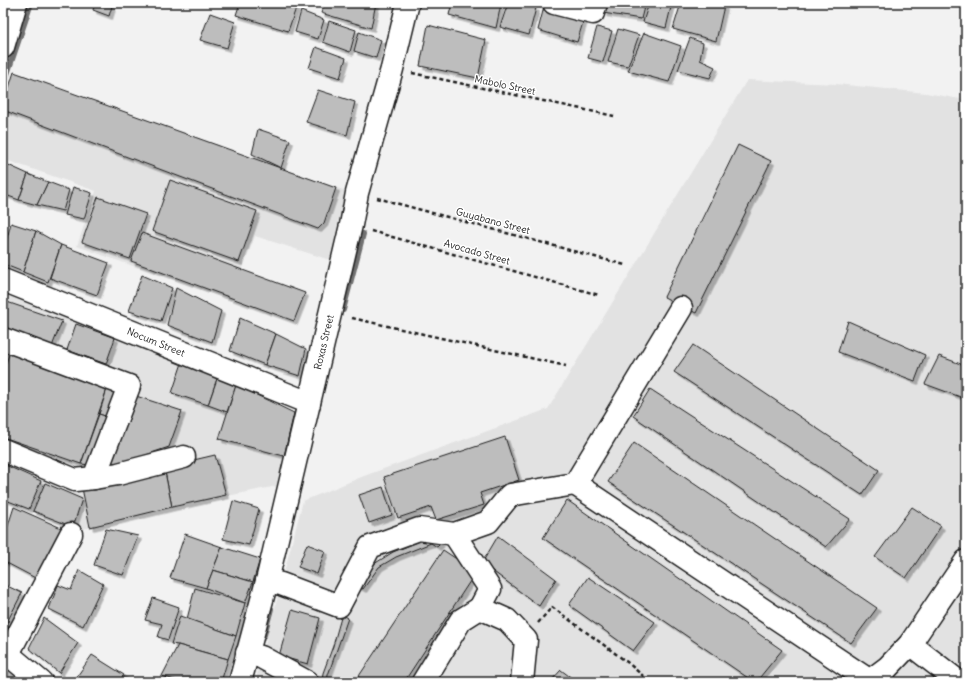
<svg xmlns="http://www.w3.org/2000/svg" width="969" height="685" font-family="Delius,sans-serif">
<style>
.built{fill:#e2e2e2}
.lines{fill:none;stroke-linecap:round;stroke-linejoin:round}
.stream{stroke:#707070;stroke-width:6}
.building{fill:#bdbdbd;stroke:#1c1c1c;filter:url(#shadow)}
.minor-casing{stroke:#1c1c1c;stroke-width:25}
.path{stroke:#1c1c1c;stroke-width:2.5;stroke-dasharray:4 3;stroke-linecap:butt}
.minor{stroke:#fff;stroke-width:22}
.labels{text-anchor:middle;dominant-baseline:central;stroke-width:3;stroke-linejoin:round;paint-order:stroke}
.street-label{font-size:10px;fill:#1c1c1c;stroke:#fff}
</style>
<defs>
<filter id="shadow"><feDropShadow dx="3.5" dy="3.5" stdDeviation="0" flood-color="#0004"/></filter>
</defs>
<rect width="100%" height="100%" fill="#f2f2f2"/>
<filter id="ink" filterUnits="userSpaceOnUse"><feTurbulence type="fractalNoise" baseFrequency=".025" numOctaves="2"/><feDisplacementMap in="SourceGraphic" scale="8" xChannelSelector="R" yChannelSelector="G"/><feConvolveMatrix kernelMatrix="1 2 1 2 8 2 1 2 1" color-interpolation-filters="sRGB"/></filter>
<g filter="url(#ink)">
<!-- built -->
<g class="built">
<polygon points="14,72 349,192 330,260 255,236 231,301 77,246 96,191 3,159 3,107"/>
<polygon points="747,80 836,84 926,93 966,100 966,682 255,682 303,501 364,476 548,409"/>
<polygon points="3,287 242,368 219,439 284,456 277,486 172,507 79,530 3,499"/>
</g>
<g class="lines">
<!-- stream -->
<g class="stream">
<polyline points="3,86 31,3"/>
<polyline points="343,310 363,234"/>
<polyline points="264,635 271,609"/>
</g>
</g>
<!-- building -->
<g class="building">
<polygon points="95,3 113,3 109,16 93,10"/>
<polygon points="240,3 276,3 296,8 288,31 236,15"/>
<polygon points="325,3 376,3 371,28 321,13"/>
<polygon points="452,3 496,3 501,4 496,28 449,15"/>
<polygon points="508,3 519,3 536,8 529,35 500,27"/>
<polygon points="606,3 645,3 641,19 603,13"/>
<polygon points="649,3 672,3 666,28 643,22"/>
<polygon points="681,3 713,3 724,6 716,41 673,29"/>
<polygon points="544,7 584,19 577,42 538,30"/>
<polygon points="301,11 324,20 318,39 295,32"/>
<polygon points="210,13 235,22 227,48 200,40"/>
<polygon points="329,21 356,30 350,52 323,42"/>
<polygon points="428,25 486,40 478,78 420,66"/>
<polygon points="597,27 612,31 603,62 588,58"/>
<polygon points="618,29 639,35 628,66 608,62"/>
<polygon points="359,32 381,40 376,58 354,51"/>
<polygon points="644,33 681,46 669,82 628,71"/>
<polygon points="690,38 703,43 700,60 715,67 710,78 678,70"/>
<polygon points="316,47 346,58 340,78 309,68"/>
<polygon points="14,72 336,188 324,223 318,229 3,110 3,106"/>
<polygon points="318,90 355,102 347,135 306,122"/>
<polygon points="258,129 290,140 281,168 252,154"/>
<polygon points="738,145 771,161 696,313 664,297"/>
<polygon points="6,164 28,174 19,200 3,194 3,172"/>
<polygon points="28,174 48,182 37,205 19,200"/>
<polygon points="170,180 257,211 239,262 152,231"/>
<polygon points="48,182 69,190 63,211 37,205"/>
<polygon points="73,187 92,193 84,219 65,215"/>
<polygon points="98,197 146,214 130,259 82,242"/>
<polygon points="11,223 36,231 23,272 3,264 3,253"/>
<polygon points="36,231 61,245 48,282 23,272"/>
<polygon points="142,233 305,293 294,321 131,261"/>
<polygon points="61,245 109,263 97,295 50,278"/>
<polygon points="142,275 172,288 161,321 129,311"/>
<polygon points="176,288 221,311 212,342 167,325"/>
<polygon points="7,302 62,321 51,349 3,332 3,314"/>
<polygon points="240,318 276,334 265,365 230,351"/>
<polygon points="848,321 925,355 915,381 838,352"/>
<polygon points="76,324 115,338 106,364 67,350"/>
<polygon points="276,334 306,349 300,376 265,365"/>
<polygon points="693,345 879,470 862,495 674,372"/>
<polygon points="10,352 108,386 81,464 3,437 3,371"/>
<polygon points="939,356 966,366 966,399 925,384"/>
<polygon points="182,363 218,376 208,405 172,393"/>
<polygon points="218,376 237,383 227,412 208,405"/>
<polygon points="236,385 294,413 284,456 219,439"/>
<polygon points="108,386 133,403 108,417 99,414"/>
<polygon points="650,389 850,519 826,547 633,416"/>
<polygon points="136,396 182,411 169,447 111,467 81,464 99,414 108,417"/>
<polygon points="505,437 519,480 480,493 484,505 436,520 431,507 398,518 384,477"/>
<polygon points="634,443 877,608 851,643 608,482"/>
<polygon points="215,455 226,495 172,507 164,467"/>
<polygon points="3,464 41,481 29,509 3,499"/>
<polygon points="164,467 172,507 90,527 82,488"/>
<polygon points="45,483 82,499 73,527 33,511"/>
<polygon points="383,487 392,515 369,523 359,495"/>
<polygon points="567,500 782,650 756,682 754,682 543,538"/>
<polygon points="233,501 259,509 249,545 223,539"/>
<polygon points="14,507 68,531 41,581 3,561 3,541"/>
<polygon points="912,507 941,526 906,578 875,557"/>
<polygon points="106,529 138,536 123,575 94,565"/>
<polygon points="185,534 222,547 206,588 170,578"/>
<polygon points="432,536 441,543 437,547 431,543 396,557 379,567 363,589 357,586 374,564 393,552"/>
<polygon points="498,536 556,579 539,606 482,563"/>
<polygon points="307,544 325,551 317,574 298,567"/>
<polygon points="222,547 260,559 253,582 213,570"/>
<polygon points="443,550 476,572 404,682 355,682"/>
<polygon points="79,570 103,584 83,626 49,609 58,585 71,590"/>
<polygon points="213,570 253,582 245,603 206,588"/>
<polygon points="588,577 655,622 633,651 569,605"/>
<polygon points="3,584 22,593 5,626 3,625"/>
<polygon points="195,588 245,603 236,636 187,619"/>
<polygon points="153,598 179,607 168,640 158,637 162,624 145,620"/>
<polygon points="292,610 320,618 308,664 279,656"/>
<polygon points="342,614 348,618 328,675 327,682 322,682 323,673 333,646"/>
<polygon points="180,616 236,636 228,659 178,645 171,644"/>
<polygon points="44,618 78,643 59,673 29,648"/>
<polygon points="178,645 228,659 221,682 181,682 162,676"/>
<polygon points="92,655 124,675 119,682 73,682"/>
<polygon points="8,665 27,682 3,682 3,675"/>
<polygon points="561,670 577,682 550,682"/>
</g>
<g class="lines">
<!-- minor casing -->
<g class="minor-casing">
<g id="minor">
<polyline points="554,3 593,13 596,3"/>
<polyline points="3,47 16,3"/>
<path id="s1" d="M3 280 309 403"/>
<polyline points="3,339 129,386 94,478 75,480 3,450"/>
<polyline points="94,478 118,474 184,457"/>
<polyline points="575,484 870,681"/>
<polyline points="454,534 490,589 480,608 507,620 526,640 522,682"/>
<polyline points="267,581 281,584 339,606 370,547 419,529 454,534 488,522 510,495 575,484 681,308"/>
<polyline points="910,644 959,682"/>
<polyline points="3,650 41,682"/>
<polyline points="247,653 261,657 307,682"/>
<polyline points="8,654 71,534"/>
<path id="s2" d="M240 682 267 581 351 225 357 193 392 69 408 3"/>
<polyline points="423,682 461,620 480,608"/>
<polyline points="868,682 888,667 910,644 966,561"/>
</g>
</g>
<!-- path -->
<g class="path">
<polyline points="412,73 614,116"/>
<polyline points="377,198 625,265"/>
<polyline points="371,231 599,295"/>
<polyline points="352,318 566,366"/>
<polyline points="538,623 552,607 627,662 650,682"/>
</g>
<!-- minor -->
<use href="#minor" class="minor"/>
</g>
</g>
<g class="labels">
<!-- street labels -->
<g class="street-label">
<text transform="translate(505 85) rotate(12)">Mabolo Street</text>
<text transform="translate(493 221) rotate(15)">Guyabano Street</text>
<text transform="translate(477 252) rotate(16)">Avocado Street</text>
<text stroke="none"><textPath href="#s1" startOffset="165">Nocum Street</textPath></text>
<text stroke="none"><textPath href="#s2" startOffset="350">Roxas Street</textPath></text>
</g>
</g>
<!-- margin -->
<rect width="969" height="685" fill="none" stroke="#fff" stroke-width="16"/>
<rect x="8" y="8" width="953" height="669" fill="none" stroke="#1c1c1c" stroke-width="1.5" filter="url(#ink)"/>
</svg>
